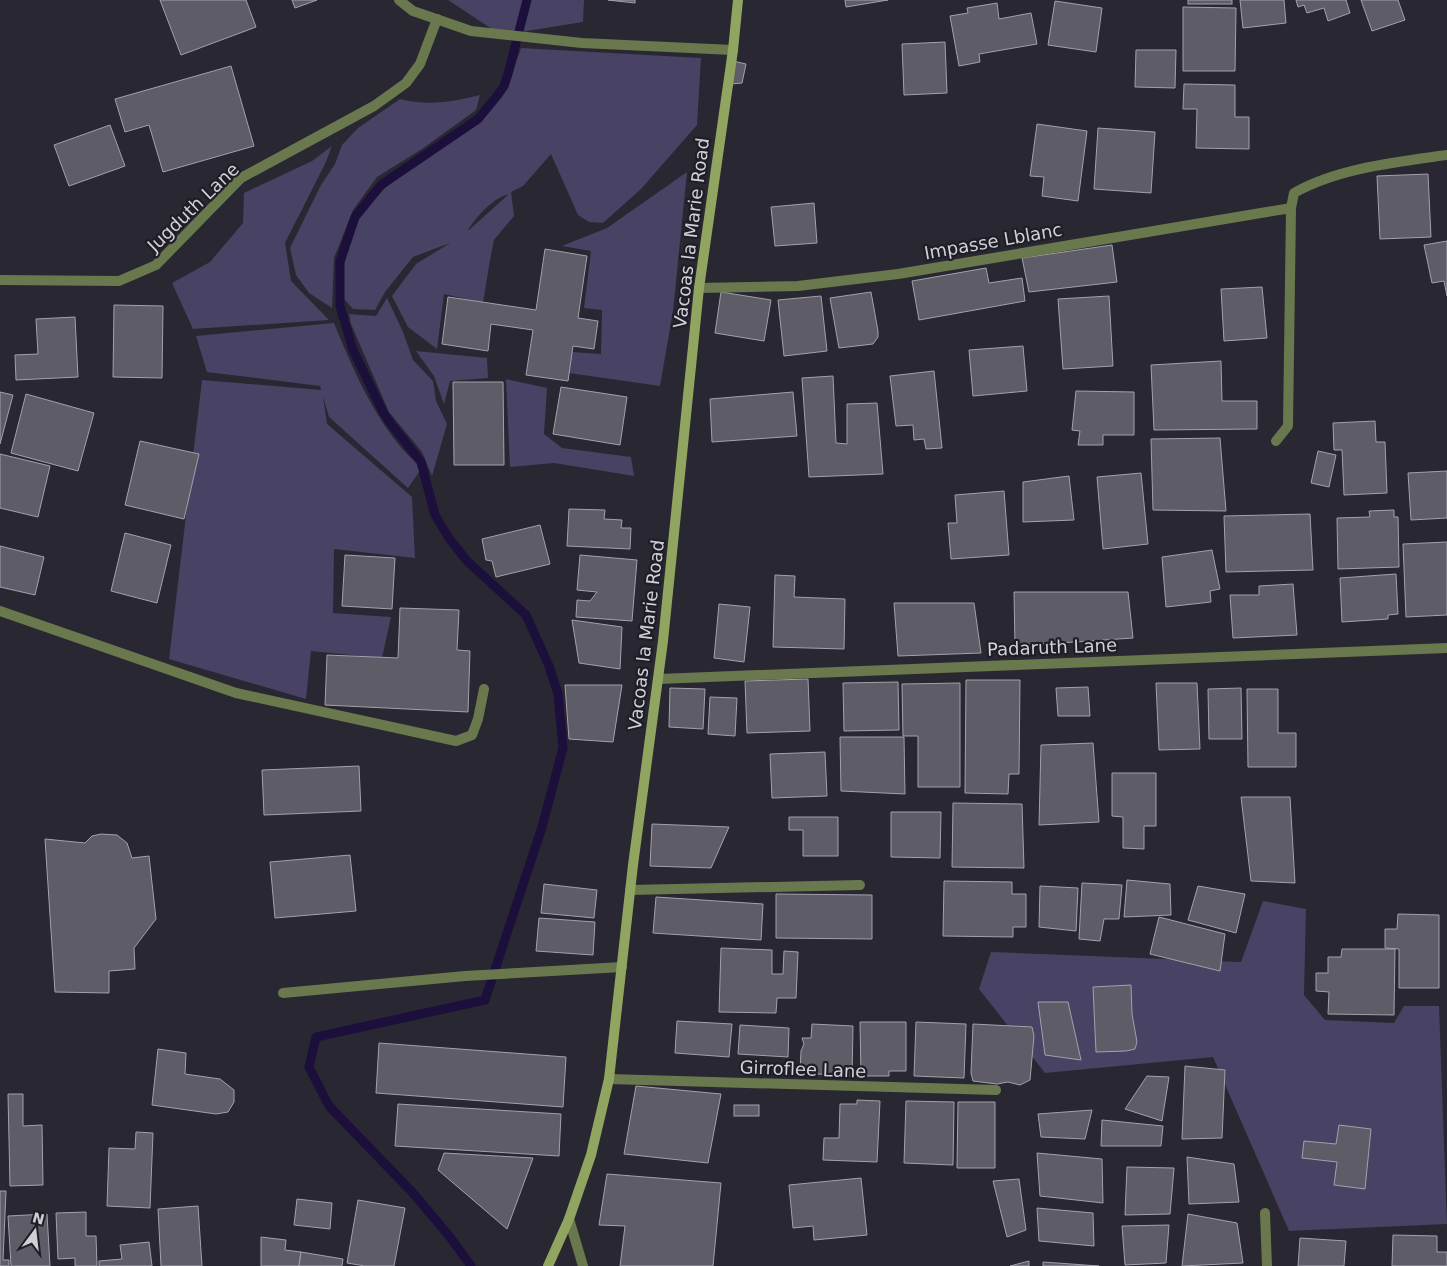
<svg xmlns="http://www.w3.org/2000/svg" width="1447" height="1266" font-family="'DejaVu Sans',sans-serif">
<style>
.green{fill:#484264;fill-rule:evenodd}
.lines{fill:none;stroke-linecap:round;stroke-linejoin:round}
.stream{stroke:#1c0f3c;stroke-width:9}
.building{fill:#5d5c67;stroke:#a2a1ad}
.service{stroke:#6a784d;stroke-width:10}
.minor{stroke:#6a784d;stroke-width:10}
.secondary{stroke:#90a55f;stroke-width:10}
.labels{text-anchor:middle;dominant-baseline:central;stroke-width:4.5;stroke-linejoin:round;paint-order:stroke}
.street-label{font-size:18px;fill:#d1d0d7;stroke:#1f1e27}
</style>
<rect width="100%" height="100%" fill="#292731"/>
<!-- green -->
<g class="green">
<polygon points="448,0 584,0 583,22 501,35"/>
<path d="M521 48 701 58 697 125 641 189 603 223 589 222 578 215 551 154 523 186 511 192 514 216 494 240 490 260 483 303 444 294 437 349 408 327 392 296 416 264 450 243 413 257 385 292 375 310 353 309 344 299 343 263 356 223 379 194 392 181 483 120 508 86ZM509 194 469 230H468C477 216 493 198 509 194Z"/>
<path d="M480 95 476 110 422 149 377 177 353 210 334 258 332 308 309 293 296 275 290 248 321 185 335 164 342 145 358 128 400 99C427 106 453 102 480 95Z"/>
<polygon points="332,146 325,164 285,243 291,281 329,320 193,329 172,283 210,262 243,223 244,193 312,161"/>
<polygon points="687,172 673,311 660,386 569,373 572,352 601,354 602,310 584,308 591,251 562,246 607,228"/>
<polygon points="387,298 403,332 413,360 433,381 436,401 447,424 432,476 422,452 389,412 351,324 349,314 376,316"/>
<path d="M334 323C352 367 370 409 400 446 406 454 415 461 422 468L408 488 329 417 323 397 327 424 412 497 415 558 334 549 333 613 391 617 382 658 311 651 306 699 169 659 202 380 321 390 320 386 207 372 196 336Z"/>
<polygon points="416,351 487,358 488,378 450,381 444,404 434,376"/>
<polygon points="506,379 547,388 544,434 562,448 631,457 634,476 554,463 510,467"/>
<polygon points="1263,901 1306,909 1304,995 1325,1020 1394,1023 1404,1006 1439,1006 1447,1224 1289,1231 1213,1057 1045,1073 979,989 991,952 1241,962"/>
</g>
<g class="lines">
<!-- stream -->
<polyline class="stream" points="471,1266 450,1237 413,1193 329,1106 309,1067 316,1037 485,1000 542,827 563,748 558,694 549,666 526,615 467,561 449,538 435,515 421,462 391,424 383,412 353,350 340,306 340,262 355,217 381,185 478,119 497,96 504,86 508,74 527,0"/>
</g>
<!-- building -->
<g class="building">
<polygon points="160,0 246,0 256,27 181,55"/>
<polygon points="292,0 317,0 295,8"/>
<polygon points="608,0 635,0 635,3"/>
<polygon points="845,0 888,0 846,7"/>
<rect x="1188" y="0" width="44" height="4"/>
<polygon points="1240,0 1284,0 1286,23 1243,28"/>
<polygon points="1296,0 1346,0 1350,13 1328,21 1324,8 1307,13 1304,5 1298,7"/>
<polygon points="1361,0 1398,0 1405,20 1372,31"/>
<polygon points="1055,1 1102,8 1096,52 1048,45"/>
<polygon points="997,3 999,19 1031,13 1037,44 979,54 980,62 959,66 950,16 968,13 967,8"/>
<polygon points="1183,7 1236,8 1235,71 1183,71"/>
<polygon points="945,42 947,93 904,95 902,44"/>
<polygon points="1136,50 1176,50 1175,88 1135,87"/>
<polygon points="733,61 746,64 742,83 731,84"/>
<polygon points="231,66 254,146 163,172 149,125 125,132 115,99"/>
<polygon points="1184,84 1235,85 1235,117 1249,117 1249,149 1196,148 1197,109 1183,109"/>
<polygon points="1037,124 1087,131 1078,201 1042,196 1044,177 1030,176"/>
<polygon points="110,125 125,166 69,186 54,145"/>
<polygon points="1098,128 1155,132 1151,193 1094,189"/>
<polygon points="1428,174 1431,237 1380,239 1377,176"/>
<polygon points="814,203 817,243 775,246 771,207"/>
<polygon points="1447,241 1447,296 1444,281 1432,283 1424,245"/>
<polygon points="1112,245 1117,282 1029,292 1022,258"/>
<polygon points="545,249 587,256 578,318 598,321 594,349 573,346 568,381 526,375 533,330 491,324 488,351 442,344 448,297 536,310"/>
<polygon points="986,268 989,283 1022,278 1025,301 919,320 912,281"/>
<polygon points="1262,287 1267,338 1224,341 1221,289"/>
<polygon points="721,292 771,300 764,341 715,333"/>
<polygon points="871,292 878,331 878,337 873,344 839,348 830,298"/>
<polygon points="821,296 827,351 784,356 778,300"/>
<polygon points="1109,296 1113,366 1063,369 1058,299"/>
<polygon points="114,305 163,306 162,378 113,377"/>
<polygon points="75,317 78,377 16,380 15,355 38,354 36,319"/>
<polygon points="1023,346 1027,391 973,396 969,350"/>
<polygon points="1221,361 1222,401 1257,401 1257,429 1154,430 1151,365"/>
<polygon points="934,371 942,448 926,449 924,439 914,440 913,425 896,426 890,376"/>
<polygon points="833,376 836,443 847,444 847,404 877,403 883,474 809,477 802,378"/>
<polygon points="453,382 503,382 504,465 454,465"/>
<polygon points="561,387 627,397 620,445 553,434"/>
<polygon points="1076,391 1134,392 1134,435 1103,435 1103,445 1078,445 1080,431 1072,430"/>
<polygon points="0,392 13,395 0,444"/>
<polygon points="793,392 797,436 712,442 710,399"/>
<polygon points="26,394 94,413 78,471 11,453"/>
<polygon points="1375,421 1376,442 1385,442 1387,493 1344,495 1342,450 1334,450 1333,423"/>
<polygon points="1220,438 1226,511 1153,510 1151,439"/>
<polygon points="140,441 199,454 184,519 125,505"/>
<polygon points="1318,451 1336,455 1329,487 1311,483"/>
<polygon points="0,454 50,466 38,517 0,508"/>
<polygon points="1447,471 1447,518 1411,520 1408,473"/>
<polygon points="1141,473 1148,544 1103,549 1097,477"/>
<polygon points="1069,476 1074,520 1023,522 1023,482"/>
<polygon points="1004,491 1009,555 951,559 948,523 957,523 955,495"/>
<polygon points="569,509 605,510 604,519 622,520 621,528 631,528 630,549 567,546"/>
<polygon points="1394,510 1394,517 1398,517 1399,567 1338,569 1337,518 1370,517 1369,511"/>
<polygon points="1310,514 1313,570 1226,572 1224,516"/>
<polygon points="540,525 550,564 496,577 492,561 486,560 482,539"/>
<polygon points="125,533 171,545 157,603 111,591"/>
<polygon points="1447,542 1447,615 1406,617 1403,544"/>
<polygon points="0,546 44,557 35,595 0,587"/>
<polygon points="1212,550 1220,589 1210,591 1211,602 1166,607 1162,557"/>
<polygon points="345,555 395,558 392,609 342,606"/>
<polygon points="580,555 637,560 632,621 576,617 577,600 590,601 597,592 577,590"/>
<polygon points="1396,574 1398,614 1388,615 1388,619 1342,622 1340,578"/>
<polygon points="775,575 795,576 794,597 845,599 844,649 773,647"/>
<polygon points="1293,584 1297,635 1233,638 1230,595 1259,595 1259,586"/>
<polygon points="1014,592 1128,592 1133,638 1015,646"/>
<polygon points="894,603 974,603 981,653 898,656"/>
<polygon points="719,604 750,607 744,662 714,658"/>
<polygon points="400,608 459,610 457,650 470,651 468,712 325,705 327,655 398,658"/>
<polygon points="572,620 622,627 620,669 579,663"/>
<polygon points="808,679 810,731 747,733 745,681"/>
<polygon points="966,680 1020,680 1019,774 1009,774 1008,794 965,793"/>
<polygon points="898,682 899,730 844,731 843,683"/>
<polygon points="960,683 960,787 918,787 918,736 903,736 902,684"/>
<polygon points="1156,683 1197,683 1200,749 1159,750"/>
<polygon points="565,685 622,685 613,742 569,739"/>
<polygon points="1088,687 1090,716 1058,716 1056,688"/>
<polygon points="670,688 705,689 703,729 669,727"/>
<polygon points="1241,688 1242,739 1209,739 1208,689"/>
<polygon points="1247,689 1278,689 1278,733 1296,733 1296,767 1248,767"/>
<polygon points="710,697 737,698 735,736 708,734"/>
<polygon points="840,737 904,737 905,794 841,791"/>
<polygon points="1093,743 1099,822 1039,825 1041,745"/>
<polygon points="825,752 827,796 772,798 770,754"/>
<polygon points="359,766 361,811 264,815 262,770"/>
<polygon points="1112,773 1156,773 1156,826 1144,826 1144,849 1123,848 1123,817 1112,816"/>
<polygon points="1241,797 1290,797 1295,883 1251,881"/>
<polygon points="953,803 1022,804 1024,868 952,867"/>
<polygon points="891,812 941,812 940,858 891,857"/>
<polygon points="789,817 838,817 838,856 803,856 803,830 789,830"/>
<polygon points="652,824 729,827 711,868 650,866"/>
<polygon points="101,834 117,835 127,843 132,858 149,856 156,919 134,948 135,969 109,971 109,993 55,992 45,839 85,843 92,836"/>
<polygon points="350,855 356,911 275,918 270,862"/>
<polygon points="1127,880 1170,884 1171,915 1124,917"/>
<polygon points="944,881 1012,882 1012,894 1026,894 1026,927 1013,927 1013,937 943,936"/>
<polygon points="1082,883 1122,885 1119,919 1104,919 1100,941 1079,939"/>
<polygon points="544,884 597,890 594,918 541,913"/>
<polygon points="1040,886 1078,888 1076,931 1039,927"/>
<polygon points="1198,886 1245,894 1236,933 1188,920"/>
<polygon points="776,894 872,895 872,939 776,938"/>
<polygon points="656,897 763,904 761,940 653,933"/>
<polygon points="1398,914 1439,915 1439,988 1399,988 1399,949 1385,948 1385,929 1397,929"/>
<polygon points="1159,917 1225,934 1220,971 1150,954"/>
<polygon points="539,918 595,922 593,955 536,951"/>
<polygon points="721,948 772,950 772,974 783,974 784,951 798,952 796,998 777,998 776,1013 719,1012"/>
<polygon points="1342,949 1395,949 1394,1015 1328,1014 1329,992 1316,991 1316,973 1328,973 1328,957 1341,957"/>
<polygon points="1131,985 1132,1014 1137,1042 1135,1049 1126,1051 1096,1052 1093,987"/>
<polygon points="1038,1002 1068,1002 1081,1060 1045,1055"/>
<polygon points="677,1021 732,1024 729,1057 675,1053"/>
<polygon points="860,1022 906,1022 906,1071 889,1071 889,1076 861,1076"/>
<polygon points="916,1022 966,1024 964,1078 914,1076"/>
<polygon points="812,1024 853,1026 852,1076 800,1073 801,1051 804,1044 802,1038 811,1038"/>
<polygon points="973,1024 1032,1027 1034,1036 1030,1080 1020,1085 1008,1082 997,1084 973,1081 971,1073"/>
<polygon points="740,1025 789,1028 788,1057 738,1054"/>
<polygon points="379,1043 566,1057 563,1107 376,1093"/>
<polygon points="158,1049 186,1053 185,1074 220,1079 234,1090 234,1102 228,1112 216,1114 152,1105"/>
<polygon points="1185,1066 1225,1070 1222,1138 1182,1139"/>
<polygon points="1147,1076 1169,1077 1162,1121 1125,1109"/>
<polygon points="636,1086 721,1094 708,1163 624,1154"/>
<polygon points="8,1094 23,1094 23,1126 42,1125 43,1185 10,1186"/>
<polygon points="857,1100 880,1101 877,1162 823,1160 824,1138 839,1138 840,1104 857,1104"/>
<polygon points="906,1101 954,1102 953,1165 904,1163"/>
<polygon points="958,1102 995,1102 995,1168 957,1168"/>
<polygon points="398,1104 561,1114 559,1156 395,1146"/>
<rect x="734" y="1105" width="25" height="11"/>
<polygon points="1092,1110 1085,1139 1041,1137 1038,1114"/>
<polygon points="1102,1120 1163,1126 1161,1146 1101,1146"/>
<polygon points="1339,1125 1371,1129 1365,1189 1334,1185 1337,1162 1302,1158 1304,1141 1336,1144"/>
<polygon points="136,1132 153,1133 150,1208 107,1206 109,1148 135,1149"/>
<polygon points="444,1153 533,1158 507,1229 438,1170"/>
<polygon points="1037,1153 1102,1159 1103,1203 1040,1196"/>
<polygon points="1187,1157 1234,1164 1239,1202 1189,1204"/>
<polygon points="1127,1167 1174,1168 1170,1214 1125,1215"/>
<polygon points="607,1174 721,1183 713,1266 620,1266 625,1226 599,1225"/>
<polygon points="861,1178 867,1235 814,1240 813,1226 793,1228 789,1185"/>
<polygon points="1019,1179 1026,1230 1007,1237 993,1181"/>
<polygon points="0,1191 6,1191 3,1260 9,1260 9,1266 0,1266"/>
<polygon points="297,1199 332,1203 330,1229 294,1225"/>
<polygon points="358,1200 405,1208 394,1266 365,1266 347,1263"/>
<polygon points="198,1206 202,1266 161,1266 158,1209"/>
<polygon points="1037,1208 1093,1213 1094,1246 1039,1241"/>
<polygon points="86,1212 86,1236 96,1236 97,1266 75,1266 75,1258 58,1259 56,1213"/>
<polygon points="47,1214 50,1266 11,1266 8,1216"/>
<polygon points="1188,1214 1237,1223 1243,1263 1182,1266"/>
<polygon points="1169,1225 1166,1263 1125,1265 1122,1226"/>
<polygon points="1393,1235 1437,1236 1437,1252 1447,1252 1447,1266 1392,1266"/>
<polygon points="261,1237 286,1240 285,1250 301,1252 299,1266 261,1266"/>
<polygon points="1300,1238 1346,1241 1344,1266 1298,1266"/>
<polygon points="149,1242 152,1266 99,1266 99,1261 122,1259 120,1245"/>
<polygon points="301,1252 343,1259 342,1266 299,1266"/>
<polygon points="1029,1261 1029,1266 1010,1266"/>
<polygon points="1043,1262 1099,1266 1043,1266"/>
</g>
<g class="lines">
<!-- service -->
<polyline class="service" points="0,611 236,693 456,741 472,735 478,719 484,689"/>
<!-- minor -->
<g class="minor">
<polyline points="399,0 413,11 471,31 582,43 733,50"/>
<polyline points="0,280 119,281 156,265 241,178 374,106 406,83 420,64 437,19"/>
<polyline points="699,288 798,286 898,274 1291,208"/>
<path d="M1276 441 1288 426 1291 208 1294 193C1338 168 1397 162 1447 155"/>
<polyline points="659,679 1447,648"/>
<polyline points="630,890 860,885"/>
<polyline points="283,993 465,976 622,967"/>
<polyline points="609,1079 996,1090"/>
<polyline points="1265,1213 1267,1266"/>
<polyline points="569,1219 583,1266"/>
</g>
<!-- secondary -->
<polyline class="secondary" points="548,1266 569,1219 591,1155 609,1079 633,865 663,641 699,288 733,50 738,0"/>
</g>
<g class="labels">
<!-- street labels -->
<g class="street-label">
<text transform="translate(193 207) rotate(-44)">Jugduth Lane</text>
<text transform="translate(691 233) rotate(-83)">Vacoas la Marie Road</text>
<text transform="translate(993 241) rotate(-10)">Impasse Lblanc</text>
<text transform="translate(646 635) rotate(-83)">Vacoas la Marie Road</text>
<text transform="translate(1052 647) rotate(-2)">Padaruth Lane</text>
<text transform="translate(803 1069) rotate(2)">Girroflee Lane</text>
</g>
</g>
<!-- north arrow -->
<g transform="translate(35 1231) rotate(15)" stroke="#1f1e27" stroke-width="4" paint-order="stroke">
<path d="M0-4L9 19L0 12L-9 19Z" fill="#d1d0d7"/>
<text y="-8" font-size="14" font-weight="bold" text-anchor="middle" fill="#d1d0d7">N</text>
</g>
</svg>
